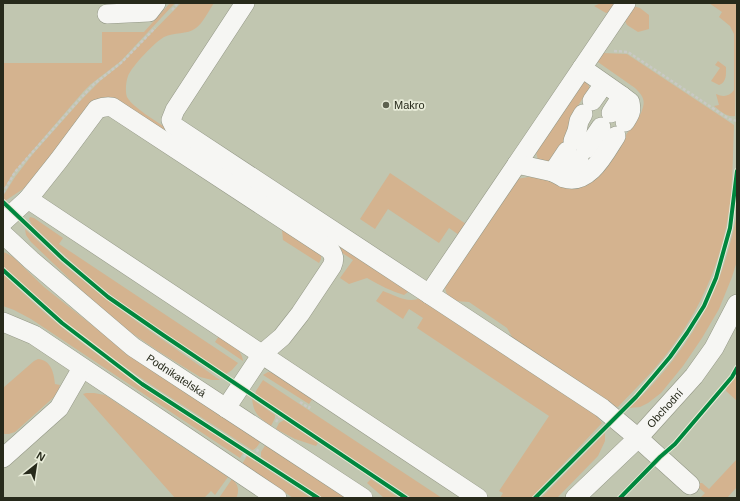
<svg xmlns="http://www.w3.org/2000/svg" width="740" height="501" font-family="Arial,sans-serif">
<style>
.green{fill:#d4b38f}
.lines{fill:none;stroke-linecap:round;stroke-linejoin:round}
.minor-casing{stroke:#939786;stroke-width:20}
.path{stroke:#c9c9c4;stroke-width:2.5;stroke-dasharray:3 2;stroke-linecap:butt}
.minor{stroke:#f6f6f3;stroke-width:19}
.cycleway-casing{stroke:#e8ecd9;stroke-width:6}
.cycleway{stroke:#00873e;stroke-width:4}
.poi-dot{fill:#5d614f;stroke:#e8ecd9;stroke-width:1.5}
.labels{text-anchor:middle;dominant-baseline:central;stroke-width:3.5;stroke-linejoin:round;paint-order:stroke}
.poi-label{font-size:11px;fill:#272a1b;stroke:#e8ecd9;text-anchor:start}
.street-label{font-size:11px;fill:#272a1b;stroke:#e8ecd9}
</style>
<rect width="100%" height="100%" fill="#c1c6b0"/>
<!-- green -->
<g class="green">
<polygon points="170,3 175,3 121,61 91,84 83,92 14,172 3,190 3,63 102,63 102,32 144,32"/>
<path d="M181 3H214C209 10 203 23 196 28 187 35 174 32 164 37 155 42 132 66 128 76 126 81 125 92 127 97 131 104 139 109 145 114L409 289 408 292 404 295C391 291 379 285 367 278L349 284 340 278 353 260 115 103 51 160 23 189 5 201 3 198V196L15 177 32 155 82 99 100 81 120 65Z"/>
<polygon points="601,3 616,3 609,12 606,13 594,6"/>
<path d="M709 3H737L735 116C728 118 720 111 714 106L719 105 716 94C723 97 729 97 734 90V34L730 26 719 17 722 12Z"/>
<polygon points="633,6 640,8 649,15 649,29 638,32 627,25 625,21"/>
<path d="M603 53 627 54 734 125C733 148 733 172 731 195 726 248 706 300 674 344 658 367 637 387 618 407L614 406 515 342 507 328 469 302 455 301 449 297 446 292 445 287 448 281 516 179 529 177 544 179 555 184 600 173 641 113C646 101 644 97 635 88L595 60Z"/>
<path d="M718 61 726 67C726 74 727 82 719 85L711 81 720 68 715 65Z"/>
<polygon points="583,79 589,86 589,89 573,113 571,124 567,137 555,157 551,161 545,163 538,160 536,152"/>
<polygon points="390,173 466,224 459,235 449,228 439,243 388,209 375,229 360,219"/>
<path d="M737 214V261L732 277 719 309 702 338 683 366 661 393 648 403 640 407 629 408C637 400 646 392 653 384 682 352 707 314 721 273 728 253 733 234 737 214Z"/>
<path d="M30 217 34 218 63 238 59 244 238 363 232 370 226 374C189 349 150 325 115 298 85 276 59 250 32 225L29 219Z"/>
<polygon points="288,228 321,253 321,259 319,263 283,240 282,230"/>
<polygon points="25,229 63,264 102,296 140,324 220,380 212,380 200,377 158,351 123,327 99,307 31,242 26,235"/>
<path d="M3 252 6 253 13 257 44 287 102 333 261 441C258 445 257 449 252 450 191 410 127 372 71 327 47 308 25 287 3 266Z"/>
<path d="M3 274C29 299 56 324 86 346 136 384 190 418 243 453L240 458 31 319 14 310 3 306Z"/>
<path d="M383 291C394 295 412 306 422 296L595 413 602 423 531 498H500L503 493 499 491 549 416 417 328 423 318 409 309 403 319 376 301Z"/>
<path d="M219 336C228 343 242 348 243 361L215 342Z"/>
<path d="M38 359C51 360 54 373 55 384L60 385 58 391 54 397 15 432 9 434H3V388L34 361Z"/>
<polygon points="268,372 274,373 313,398 309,404 263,375"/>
<polygon points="737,373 737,398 736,400 726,391 727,386"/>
<polygon points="263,380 442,498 412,498 255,394 256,391"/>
<polygon points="86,393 94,393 105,395 228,477 215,495 211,491 204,498 175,498 83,394"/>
<path d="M252 399 275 415V418L271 426C259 417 254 415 252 399Z"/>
<polygon points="284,420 318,443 316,446 295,439 276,429 279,423"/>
<polygon points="605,433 605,441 598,456 557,498 541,498"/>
<polygon points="266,444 347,498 323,498 261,457 261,452"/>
<polygon points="247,456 311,498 293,498 242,464"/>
<polygon points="737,459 737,487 727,498 700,498 705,493 698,487 698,484 700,483 702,483 709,489"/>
<path d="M232 479C238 484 240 491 236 498H219Z"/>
<polygon points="371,479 399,498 384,498 367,483"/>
</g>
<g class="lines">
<!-- minor casing -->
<g class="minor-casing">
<g id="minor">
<polyline points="245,3 175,110 171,120 174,126 429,294"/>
<polyline points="626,3 429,294 602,408 638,438 690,485"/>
<polyline points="107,14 149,12 156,3"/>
<polyline points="582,68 622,96 611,113"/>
<path d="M622 96 630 102C632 112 630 114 625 122"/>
<polyline points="592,101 604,84"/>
<polyline points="573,141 577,131 579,121 583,114"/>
<polyline points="586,149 601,127"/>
<path d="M567 151 553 172C557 174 561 176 564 178 589 186 605 153 616 136"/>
<polyline points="517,164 553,172 574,166 579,159"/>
<path d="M28 199 59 160 97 109C102 107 106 106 112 107L330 250C334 256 335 259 332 266L300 314 282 337 262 354 226 408"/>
<polyline points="3,222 28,199 478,498"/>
<path id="s1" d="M3 234 31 260 133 347 363 498"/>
<polyline points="3,322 34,335 277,498"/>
<polyline points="3,458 59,408 82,368"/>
<path id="s2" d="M575 498 638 438 694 376 714 348 737 304"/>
</g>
</g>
<!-- path -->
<g class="path">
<polyline points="172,10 178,3"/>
<polyline points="614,51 628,52 729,119 737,121"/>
<polyline points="3,193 15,172 78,101 94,84 122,62 155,28"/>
<polyline points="300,402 309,408 310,406"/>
<polyline points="276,422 281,414"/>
<polyline points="254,456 259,448"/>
<polyline points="244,457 247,452"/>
</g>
<!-- minor -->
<use href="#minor" class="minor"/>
<!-- cycleway casing -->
<g class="cycleway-casing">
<g id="cycleway">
<polyline points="3,202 63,259 108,297 163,335 406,498"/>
<polyline points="3,270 62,323 142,384 318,498"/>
<polyline points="535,498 636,397 654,376 670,357 687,333 704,306 716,278 730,228 737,171"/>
<polyline points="620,498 660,457 675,444 732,377 737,368"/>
</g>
</g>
<!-- cycleway -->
<use href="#cycleway" class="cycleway"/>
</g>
<!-- markers -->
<circle class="poi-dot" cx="386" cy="105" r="4"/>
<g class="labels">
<!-- poi labels -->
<g class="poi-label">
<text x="394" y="105">Makro</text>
</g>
<!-- street labels -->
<g class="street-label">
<text stroke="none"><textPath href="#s1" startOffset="224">Podnikatelská</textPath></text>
<text stroke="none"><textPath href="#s2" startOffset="127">Obchodní</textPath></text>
</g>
</g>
<!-- border -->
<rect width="740" height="501" fill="none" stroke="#272a1b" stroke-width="8"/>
<!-- north arrow -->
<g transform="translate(36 465) rotate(30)" stroke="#e8ecd9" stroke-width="3" paint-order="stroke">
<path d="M0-3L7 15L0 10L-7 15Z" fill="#272a1b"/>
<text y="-6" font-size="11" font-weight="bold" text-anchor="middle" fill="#272a1b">N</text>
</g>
</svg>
